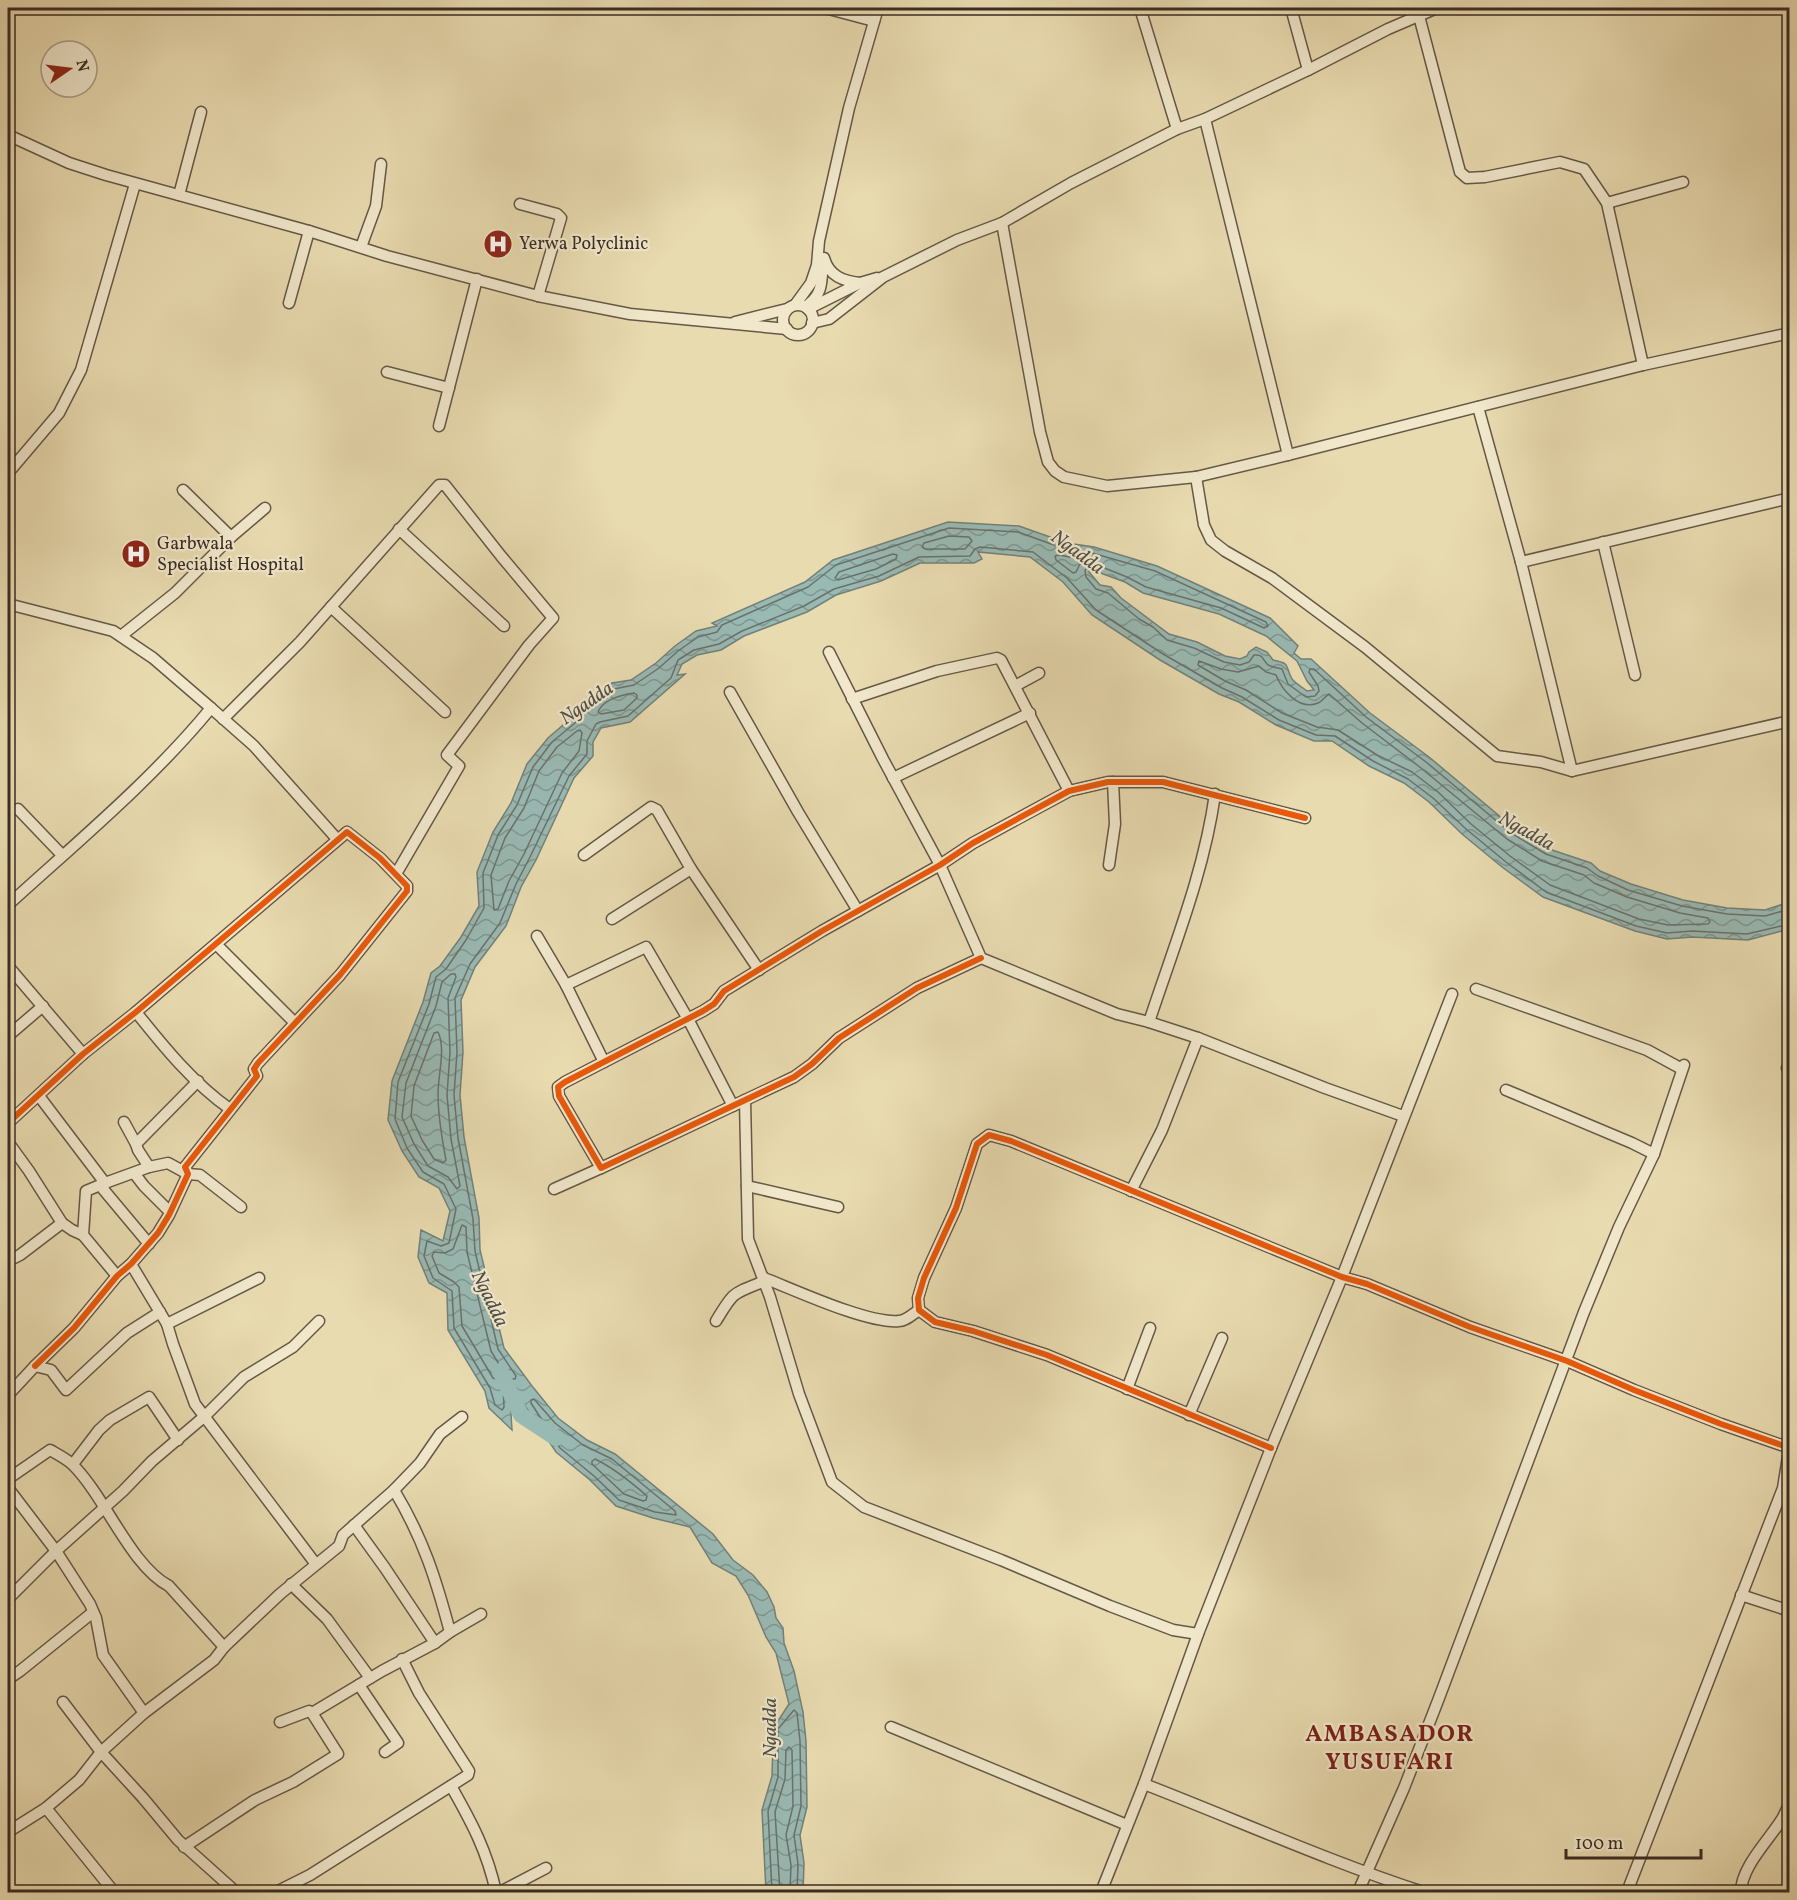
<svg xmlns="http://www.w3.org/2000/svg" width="1797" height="1900" font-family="Vollkorn,serif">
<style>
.water{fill:url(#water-waves);stroke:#73817a;stroke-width:1.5;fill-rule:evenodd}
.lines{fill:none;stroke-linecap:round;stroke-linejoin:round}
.shore{stroke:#6a726c;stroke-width:1.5}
.river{stroke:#99b9b3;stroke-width:16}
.minor-casing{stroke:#665847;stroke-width:13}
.minor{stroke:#f1e8cc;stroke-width:10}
.cycleway-casing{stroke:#f1e8cc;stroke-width:10}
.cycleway{stroke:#e8590c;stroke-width:6}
.labels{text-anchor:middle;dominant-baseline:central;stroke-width:4.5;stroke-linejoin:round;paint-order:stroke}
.poi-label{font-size:18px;fill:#3a2c24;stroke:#f1e8cc;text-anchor:start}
.water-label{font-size:20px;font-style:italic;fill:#524f48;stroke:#f1e8cc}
.district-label{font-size:24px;font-weight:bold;letter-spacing:1.5px;fill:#7a1f14;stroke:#f1e8cc}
</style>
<defs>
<pattern id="water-waves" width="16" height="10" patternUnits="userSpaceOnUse" patternTransform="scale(1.5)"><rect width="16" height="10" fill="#99b9b3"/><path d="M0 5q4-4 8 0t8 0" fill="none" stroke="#7e9791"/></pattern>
</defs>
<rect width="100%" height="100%" fill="#e9dbb0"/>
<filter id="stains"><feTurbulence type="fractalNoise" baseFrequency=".00333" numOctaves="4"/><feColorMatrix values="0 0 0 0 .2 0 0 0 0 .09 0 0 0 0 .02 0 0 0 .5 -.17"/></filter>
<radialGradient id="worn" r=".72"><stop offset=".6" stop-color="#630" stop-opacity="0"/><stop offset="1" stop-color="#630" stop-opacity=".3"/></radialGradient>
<!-- water -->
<path class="water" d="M948 522 1019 526 1067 543 1094 547 1157 566 1270 618 1298 646 1294 653 1301 659H1311L1370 713 1429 757 1515 829 1549 849 1591 863 1600 871 1631 884 1683 900 1727 908 1765 910 1789 902V929L1748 940 1692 937 1667 939 1635 931 1543 897 1502 867 1462 834 1429 802 1404 783 1369 766 1332 741H1314L1276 725 1239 702 1219 694 1160 660 1092 615 1063 582 1030 557 978 552 982 559 974 563H920L881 581 836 595 807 612 744 636 721 650 697 655 682 664 677 675 685 674 630 722 601 728 593 742V756L574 778 536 860 521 887 506 926 475 967 461 1000 463 1052 460 1095 464 1137 479 1218 480 1250 504 1348 532 1386 558 1418 587 1440 615 1454 713 1534 733 1560 753 1575 767 1592 774 1607 776 1618 783 1628 784 1643 794 1671 803 1712 806 1741 807 1807 800 1835 804 1863 803 1892H766L762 1810 772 1776 773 1742 771 1722 778 1721 789 1704 776 1653 766 1637 748 1595 736 1576 712 1563 690 1527 653 1518 616 1506 590 1480 556 1452 509 1382 512 1430 489 1408 485 1391 448 1330 447 1293 429 1283 418 1257 421 1230 443 1241 450 1211 439 1188 419 1177 402 1151 388 1120 392 1081 423 1002 431 973 440 966 461 937 479 906 477 872 493 832 511 803 527 764 548 738 570 719 592 696 612 683 631 680 656 663 675 646 696 631 717 626 712 623 805 582 833 560ZM1095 571 1125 582 1143 593 1219 614 1266 636 1297 661 1307 681 1314 690 1307 691C1302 687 1295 683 1292 679 1284 665 1292 664 1273 660L1267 652 1256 647 1249 652 1247 656 1240 659 1225 656 1197 642 1169 634 1121 598 1111 587 1100 585 1089 572Z"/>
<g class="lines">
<!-- shore -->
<g class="shore">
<polygon points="949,536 969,537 972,541 965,549 925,549 922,547 924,543"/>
<polygon points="893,554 897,555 896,559 876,569 838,580 835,578 839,572"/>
<polygon points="1059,555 1080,559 1081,562 1076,572 1073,573 1056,560 1055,556"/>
<path d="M1199 661 1221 669 1238 672 1259 666 1266 672 1276 675C1282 690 1299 711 1318 703 1323 701 1325 696 1329 694L1362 723 1421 768 1507 839 1542 861 1584 875 1594 883 1627 897 1680 913 1708 918 1710 922 1708 924 1668 925 1639 919 1550 885 1510 856 1471 824 1438 792 1412 772 1377 755 1338 730 1317 727 1282 713 1246 690 1225 681 1198 665Z"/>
<path d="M634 693 637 695V698L624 710 601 714 598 712C603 699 621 695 634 693Z"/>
<polygon points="577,731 580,730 582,733 579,751 562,773 524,854 509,881 498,909 494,910 491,875 505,838 524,808 539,771 557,747"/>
<path d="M1790 909 1765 916 1727 914 1682 906 1628 890 1598 876 1587 868 1546 854 1511 833 1426 762 1366 717 1314 669H1310L1309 672 1318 686 1319 691 1315 696 1306 697 1288 684 1282 669C1278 668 1272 667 1268 665 1262 659 1263 654 1254 655L1249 662 1240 665 1224 662 1194 648 1167 640 1153 627 1139 619 1108 593 1096 589 1086 577 1085 570 1090 566 1097 565 1127 577 1146 587 1221 608 1264 628 1268 626 1266 622 1155 571 1092 553 1065 549 1018 532 949 528 836 565 808 587 722 625 717 632 698 637 678 651 659 668 634 685 614 689 596 700 575 723 552 742 533 767 517 805 498 835 483 873 484 908 466 940 446 969 436 977 429 1004 398 1082 395 1119 407 1148 423 1172 444 1184 456 1209 449 1243 441 1246 427 1241 424 1256 433 1278 452 1291 454 1328 490 1388 495 1405 502 1410 504 1407 503 1384 507 1379H515L516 1376 498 1349 475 1251 473 1219 458 1138 454 1095 457 1052 455 998 470 964 500 923 516 884 530 857 569 776 587 754V741L596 724 600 722 628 716 671 678 678 660 694 650 719 644 742 631 804 606 834 589 879 576 919 557 970 556 975 549 980 547 1033 552 1067 578 1096 610 1163 654 1222 688 1242 697 1279 720 1316 735 1335 736 1373 761 1408 779 1433 798 1466 829 1506 862 1546 892 1636 926 1667 933 1692 931 1747 934 1790 924"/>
<polygon points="451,974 455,974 456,977 448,998 450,1052 447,1095 451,1139 460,1186 457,1189 448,1177 428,1166 414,1144 402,1117 406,1083 436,1006 442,982"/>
<path d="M438 1032C446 1048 438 1075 438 1094 438 1116 442 1139 446 1160L443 1163 434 1159 422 1140 411 1116 414 1086 434 1033Z"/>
<polygon points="462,1225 466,1227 467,1252 491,1351 503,1371 496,1379 493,1378 462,1326 459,1287 454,1282 439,1273 432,1256 434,1252 445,1253 453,1249"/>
<polygon points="534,1399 555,1423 583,1445 612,1459 675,1511 676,1515 655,1512 619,1500 594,1476 560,1448 531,1403 531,1400"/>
<path d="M595 1459C614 1468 631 1482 647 1496L646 1500 643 1501 624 1494 592 1464V1461Z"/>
<polyline points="772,1892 768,1811 778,1777 778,1729 794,1710 797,1713 800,1741 801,1806 794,1835 798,1864 797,1892"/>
<polyline points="780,1892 775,1812 785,1779 786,1750 789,1747 792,1750 793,1806 786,1835 791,1865 790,1892"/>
</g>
<!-- river -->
<polyline class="river" points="500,1371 521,1415 556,1438"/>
<!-- minor casing -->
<g class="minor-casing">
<g id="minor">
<polyline points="825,8 874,21"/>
<polyline points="1140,8 1177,129"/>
<polyline points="1291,8 1308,70"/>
<polyline points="1419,16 1460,172 1467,178 1485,177 1560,162 1584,169 1607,203 1643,365"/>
<polyline points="1205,119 1288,455"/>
<polyline points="8,135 69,163 106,175 309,231 387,256 538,296 630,314 787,329"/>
<polyline points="179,195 201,112"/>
<polyline points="1607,203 1683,182"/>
<polyline points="520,204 557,214 561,218 538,296"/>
<polyline points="1002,223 1040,432 1048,462 1055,471 1064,477 1107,486 1196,477 1288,455 1643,365 1790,333"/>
<polyline points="361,247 376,206 381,164"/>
<path d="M824 258C829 276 843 281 860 283"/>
<polyline points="289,303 309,231"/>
<path d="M809 304C824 292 821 279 823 261"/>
<polyline points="795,305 811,283 817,265 819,241 849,108 878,8"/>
<circle cx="798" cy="320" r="15"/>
<polyline points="808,309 860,283 877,278"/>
<polyline points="735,322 787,309"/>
<polyline points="812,323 829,319 883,277 957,240 1002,223 1071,183 1177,129 1205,119 1308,70 1388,29 1437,8"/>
<polyline points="387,372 449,388"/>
<polyline points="1478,407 1521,562 1572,771"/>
<polyline points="439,426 477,279"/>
<polyline points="8,473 59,413 81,370 135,184"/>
<polyline points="1196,477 1204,525 1211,540 1225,551 1272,578 1365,647 1497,756 1541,762 1572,771 1790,721"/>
<polyline points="183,490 231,537"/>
<polyline points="399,529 504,626"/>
<polyline points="1603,542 1635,675"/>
<polyline points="1521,562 1790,498"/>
<path d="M8 604 113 631 153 658 211 708C153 779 76 843 8 905"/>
<polyline points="331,607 445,712"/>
<polyline points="121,636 175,593 231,537 265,508"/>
<polyline points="829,652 883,759 940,865 981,958 1117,1014 1149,1022 1198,1038 1325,1088 1403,1116"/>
<polyline points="1015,686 1039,673"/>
<polyline points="730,692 798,812 858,911"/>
<polyline points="852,699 937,671 997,658 1001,660 1069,791"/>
<polyline points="211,708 254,746 337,839"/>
<polyline points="223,719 300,642 439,485 445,485 501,556 553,618 529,645 447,755 459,766 396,874"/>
<polyline points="893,778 1030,713"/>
<polyline points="18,809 62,855"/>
<polyline points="584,855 651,807 657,810 691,869 759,970"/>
<polyline points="1109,865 1115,824 1113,782"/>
<polyline points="612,919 691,869"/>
<polyline points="537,936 566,985"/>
<polyline points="216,944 295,1023"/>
<polyline points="981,958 917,988 839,1038 812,1064 794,1077 601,1168 559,1096 558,1087 565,1082 703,1011 714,1004 724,991 822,931 940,865 973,843 1069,791 1108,782 1163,782 1305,818"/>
<polyline points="8,966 83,1054"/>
<polyline points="1476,989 1647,1050 1682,1069"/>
<path d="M136 1012C163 1046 194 1084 230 1109"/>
<path d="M1149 1022C1174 946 1204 873 1215 794"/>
<polyline points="8,1036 43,1006"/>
<polyline points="604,1062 566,985 646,947 688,1019 733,1106"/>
<polyline points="1787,1068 1790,1069"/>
<polyline points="1506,1090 1632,1143 1654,1154"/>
<polyline points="39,1096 105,1183 149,1167 138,1150 136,1144 198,1081"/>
<polyline points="745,1100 748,1239 770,1297 799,1394 832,1482 864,1507 1001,1560 1110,1606 1173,1630 1198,1634"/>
<polyline points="124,1122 136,1144"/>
<polyline points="8,1123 83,1054 136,1012 347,832 380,858 407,886 407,891 340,975 258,1063 254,1069 257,1076 185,1167 188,1174 169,1215 158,1233 131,1264 117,1276 74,1328 35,1366"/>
<polyline points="8,1142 29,1171 62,1223 72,1230 83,1235"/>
<polyline points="149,1167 168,1163 188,1174 200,1175 241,1207"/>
<polyline points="134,1173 144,1186 170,1212"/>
<polyline points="747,1186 838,1207"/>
<polyline points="554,1189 601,1168"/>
<polyline points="1131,1191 1162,1130 1198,1038"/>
<polyline points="1788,1197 1790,1198"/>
<polyline points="8,1261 20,1255 62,1223"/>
<polyline points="131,1264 167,1324 173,1344 195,1404 315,1563"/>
<polyline points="117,1276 83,1235 86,1191 105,1183 103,1189 149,1244"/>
<path d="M764 1278C795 1290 868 1324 899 1321 906 1321 913 1314 919 1310"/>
<path d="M716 1321C734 1291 732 1294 765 1281"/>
<polyline points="167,1324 259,1278"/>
<polyline points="1127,1389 1150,1328"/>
<polyline points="8,1395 35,1366 51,1370 66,1390 127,1333 160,1312"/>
<polyline points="1189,1415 1222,1338"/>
<polyline points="1271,1448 1047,1355 973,1331 935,1322 919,1310 918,1298 924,1278 956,1208 977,1144 989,1135 1011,1141 1342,1277 1367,1284 1470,1327 1567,1361 1634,1390 1721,1424 1790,1448"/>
<polyline points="73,1464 99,1430 110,1420 149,1397 178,1440"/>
<path d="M8 1479 50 1450C57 1454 67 1459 73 1465 106 1498 130 1565 169 1586L224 1647"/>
<polyline points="8,1488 56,1551 90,1604 96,1618 103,1655 144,1713"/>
<path d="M394 1490C423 1538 436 1579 450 1632L435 1643"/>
<polyline points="291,1584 327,1619 370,1678"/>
<polyline points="1741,1595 1790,1611"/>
<polyline points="8,1599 56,1551 123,1491 152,1461 205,1416 244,1377 293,1347 319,1321"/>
<polyline points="450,1632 481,1614"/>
<polyline points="8,1679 20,1671 92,1613"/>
<polyline points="359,1685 398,1743 385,1752"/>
<polyline points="63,1702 101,1752 143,1798 178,1840 236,1892"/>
<polyline points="280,1722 309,1711 312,1713"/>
<polyline points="891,1727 1127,1825"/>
<path d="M1144 1784C1237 1820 1328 1861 1423 1892"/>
<path d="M451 1786C472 1823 487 1851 496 1892"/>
<polyline points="46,1808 114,1892"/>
<polyline points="8,1832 46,1808 79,1780 101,1752 144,1713 214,1660 224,1647 280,1594 339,1546 343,1535 394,1490 420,1463 440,1434 462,1417"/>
<polyline points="184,1847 255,1800 293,1782 338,1754 312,1713 382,1671 435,1643 385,1568 354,1525"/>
<polyline points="276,1892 310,1875 468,1775 469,1771 419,1693 402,1659"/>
<polyline points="500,1892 546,1868"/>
<polyline points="1101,1892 1144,1784 1198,1634 1271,1448 1342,1277 1452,994"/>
<polyline points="1358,1892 1404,1788 1439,1698 1584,1312 1619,1227 1654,1154 1684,1065"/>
<polyline points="1627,1892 1783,1488 1790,1444"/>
<path d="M1741 1892C1741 1867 1769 1840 1782 1819 1785 1814 1787 1808 1790 1802"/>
</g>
</g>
<!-- minor -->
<use href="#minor" class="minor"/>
<!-- cycleway casing -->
<g class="cycleway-casing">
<g id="cycleway">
<polyline points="981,958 917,988 839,1038 812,1064 794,1077 601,1168 559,1096 558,1087 565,1082 703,1011 714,1004 724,991 822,931 940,865 973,843 1069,791 1108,782 1163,782 1305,818"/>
<polyline points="8,1123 83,1054 136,1012 347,832 380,858 407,886 407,891 340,975 258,1063 254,1069 257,1076 185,1167 188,1174 169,1215 158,1233 131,1264 117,1276 74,1328 35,1366"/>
<polyline points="1271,1448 1047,1355 973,1331 935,1322 919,1310 918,1298 924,1278 956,1208 977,1144 989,1135 1011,1141 1342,1277 1367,1284 1470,1327 1567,1361 1634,1390 1721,1424 1790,1448"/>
</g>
</g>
<!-- cycleway -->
<use href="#cycleway" class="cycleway"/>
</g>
<!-- icons -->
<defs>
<g id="hospital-disc" transform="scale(1.5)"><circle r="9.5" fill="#8f2418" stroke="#f1e8cc"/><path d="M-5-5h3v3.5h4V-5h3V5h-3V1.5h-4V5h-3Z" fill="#fff"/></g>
</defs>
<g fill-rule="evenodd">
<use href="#hospital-disc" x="498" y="244"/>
<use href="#hospital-disc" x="136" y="554"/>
</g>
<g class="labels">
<!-- poi labels -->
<g class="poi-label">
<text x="519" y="244">Yerwa Polyclinic</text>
<text x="157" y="544">Garbwala<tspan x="157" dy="21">Specialist Hospital</tspan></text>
</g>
<!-- water labels -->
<g class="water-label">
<text transform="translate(1077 553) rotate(36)">Ngadda</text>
<text transform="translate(587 704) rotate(-35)">Ngadda</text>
<text transform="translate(1526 832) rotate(29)">Ngadda</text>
<text transform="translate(489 1299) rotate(64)">Ngadda</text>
<text transform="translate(771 1728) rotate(-90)">Ngadda</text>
</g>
<!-- district labels -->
<g class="district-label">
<text x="1390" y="1735">AMBASADOR<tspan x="1390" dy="28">YUSUFARI</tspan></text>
</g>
</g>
<!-- margin -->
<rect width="1797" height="1900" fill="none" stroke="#e9dbb0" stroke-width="30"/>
<rect x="9" y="9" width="1779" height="1882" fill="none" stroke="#3a2c24" stroke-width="3"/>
<rect x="15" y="15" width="1767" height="1870" fill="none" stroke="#3a2c24" stroke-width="1.5"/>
<!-- north arrow -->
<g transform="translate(69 69) rotate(76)"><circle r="28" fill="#f1e8cc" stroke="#a89d89" stroke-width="1.5"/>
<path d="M0-4.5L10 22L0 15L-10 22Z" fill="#8f2418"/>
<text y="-9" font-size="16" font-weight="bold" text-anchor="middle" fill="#3a2c24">N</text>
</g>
<!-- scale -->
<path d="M1566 1849v9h135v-9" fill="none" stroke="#3a2c24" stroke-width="3"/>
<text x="1575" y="1849" font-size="18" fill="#3a2c24" stroke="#f1e8cc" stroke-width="4.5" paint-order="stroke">100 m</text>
<rect width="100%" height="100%" filter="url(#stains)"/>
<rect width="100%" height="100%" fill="url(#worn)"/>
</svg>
